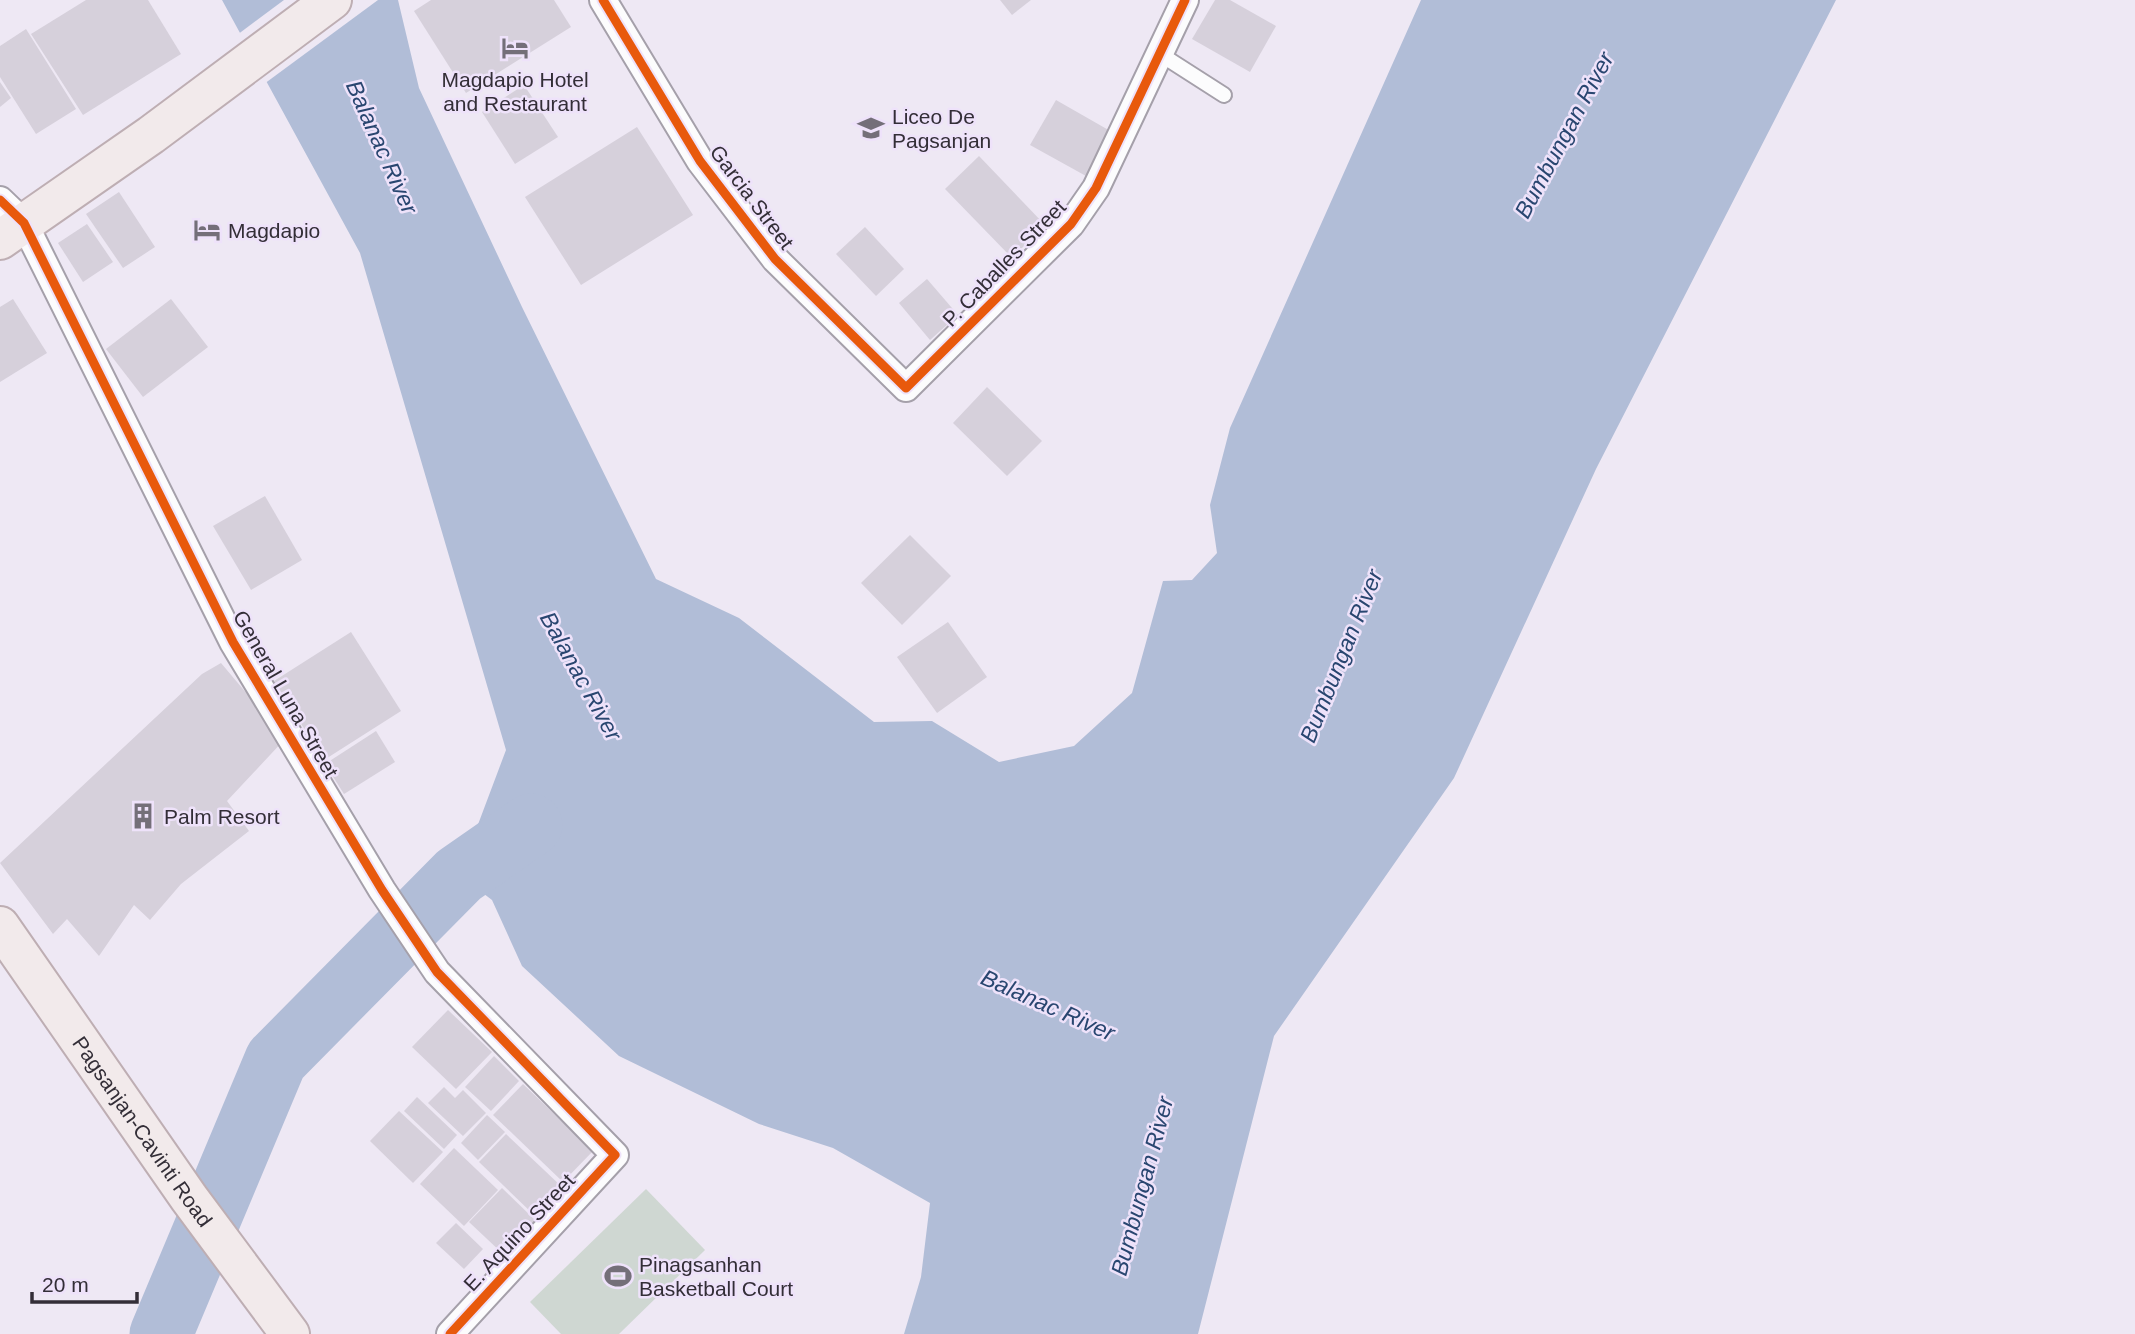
<svg xmlns="http://www.w3.org/2000/svg" width="2135" height="1334" font-family="Arial,sans-serif">
<style>
.garden{fill:#cfd7d2}
.water{fill:#b1bdd7}
.pier{fill:#eee8f4}
.lines{fill:none;stroke-linecap:round;stroke-linejoin:round}
.river{stroke:#b1bdd7;stroke-width:63}
.building{fill:#d6d0db}
.service-casing{stroke:#a5a0aa;stroke-width:18}
.minor-casing{stroke:#a5a0aa;stroke-width:30}
.primary-casing{stroke:#beaeb3;stroke-width:42}
.service{stroke:#fcfcfd;stroke-width:14}
.minor{stroke:#fcfcfd;stroke-width:26}
.primary{stroke:#f2eaeb;stroke-width:38}
.cycleway-casing{stroke:#eee2fa;stroke-width:13}
.cycleway{stroke:#e8590c;stroke-width:9}
.labels{text-anchor:middle;dominant-baseline:central;stroke-width:5;stroke-linejoin:round;paint-order:stroke}
.poi-label{font-size:21px;fill:#332e37;stroke:#eee2fa;text-anchor:start}
.street-label{font-size:21px;fill:#332e37;stroke:#eee2fa}
.water-label{font-size:23px;font-style:italic;fill:#294670;stroke:#eee2fa}
</style>
<rect width="100%" height="100%" fill="#eee8f4"/>
<!-- garden -->
<polygon class="garden" points="646,1189 705,1250 619,1334 561,1334 530,1302"/>
<!-- water -->
<polygon class="water" points="222,0 398,0 419,88 522,307 656,579 739,618 874,722 932,721 999,762 1074,746 1132,693 1163,581 1192,580 1217,553 1210,505 1230,428 1421,0 1836,0 1596,469 1454,778 1274,1036 1198,1334 904,1334 921,1277 930,1203 833,1148 759,1124 619,1056 522,966 492,900 459,875 506,750 360,253"/>
<!-- pier -->
<polygon class="pier" points="284,0 378,0 264,84 237,35"/>
<g class="lines">
<!-- river -->
<polyline class="river" points="161,1334 276,1060 459,875 531,825"/>
</g>
<!-- building -->
<g class="building">
<polygon points="86,0 148,0 181,54 83,115 31,34"/>
<polygon points="431,0 554,0 571,27 466,93 414,11"/>
<polygon points="1000,0 1031,0 1012,15"/>
<polygon points="1215,0 1230,0 1276,26 1250,72 1192,39"/>
<polygon points="26,29 76,109 36,134 0,77 0,46"/>
<polygon points="0,82 11,98 0,107"/>
<polygon points="524,85 558,137 515,164 482,112"/>
<polygon points="1056,100 1112,132 1086,176 1030,145"/>
<polygon points="637,127 693,215 581,285 525,197"/>
<polygon points="979,156 1045,225 1012,258 945,189"/>
<polygon points="119,192 155,247 123,268 86,214"/>
<polygon points="87,224 113,262 83,282 58,243"/>
<polygon points="865,227 904,269 876,296 836,254"/>
<polygon points="927,279 958,315 930,340 899,303"/>
<polygon points="13,299 47,353 0,382 0,307"/>
<polygon points="171,299 208,347 143,397 106,349"/>
<polygon points="987,387 1042,441 1007,476 953,423"/>
<polygon points="265,496 302,560 251,590 213,526"/>
<polygon points="910,535 951,576 902,625 861,583"/>
<polygon points="948,622 987,677 937,713 897,657"/>
<polygon points="351,632 401,711 324,760 274,681"/>
<polygon points="221,663 285,739 227,801 249,831 181,884 150,920 134,905 99,956 67,919 53,934 0,863 202,674"/>
<polygon points="376,731 395,762 344,794 325,764"/>
<polygon points="448,1010 492,1052 456,1089 412,1047"/>
<polygon points="494,1056 519,1081 491,1111 465,1087"/>
<polygon points="523,1084 593,1151 563,1182 493,1115"/>
<polygon points="444,1087 455,1098 463,1090 486,1113 463,1136 428,1103"/>
<polygon points="417,1097 457,1135 444,1149 404,1111"/>
<polygon points="399,1111 443,1152 413,1183 370,1141"/>
<polygon points="487,1115 505,1132 478,1160 461,1143"/>
<polygon points="506,1134 561,1186 534,1215 479,1162"/>
<polygon points="454,1148 498,1190 464,1226 420,1184"/>
<polygon points="502,1188 535,1220 503,1254 469,1222"/>
<polygon points="456,1223 483,1249 464,1269 436,1243"/>
</g>
<g class="lines">
<!-- service casing -->
<g class="service-casing">
<polyline id="service" points="1160,54 1224,95"/>
</g>
<!-- minor casing -->
<g class="minor-casing">
<g id="minor">
<polyline points="603,0 700,161 775,259 906,388 1071,224 1096,188 1185,0"/>
<polyline points="0,200 24,223 233,642 382,890 437,972 615,1155 450,1334"/>
</g>
</g>
<!-- primary casing -->
<g class="primary-casing">
<g id="primary">
<polyline points="0,240 151,135 332,0"/>
<path id="s1" d="M0 926 189 1198 290 1334"/>
</g>
</g>
<!-- service -->
<use href="#service" class="service"/>
<!-- minor -->
<use href="#minor" class="minor"/>
<!-- primary -->
<use href="#primary" class="primary"/>
<!-- cycleway casing -->
<g class="cycleway-casing">
<g id="cycleway">
<polyline points="603,0 700,161 775,259 906,388 1071,224 1096,188 1185,0"/>
<polyline points="0,200 24,223 233,642 382,890 437,972 615,1155 450,1334"/>
</g>
</g>
<!-- cycleway -->
<use href="#cycleway" class="cycleway"/>
</g>
<!-- icons -->
<defs>
<g id="hotel-bare" transform="scale(2.1)"><path d="M-6-4.5h1.5V1H6V5H4.5V3h-9V5H-6ZM-4 0a1.8 1.8 0 1 1 3.6 0ZM.5 0V-2.5h3Q6-2.5 6 0Z" fill="#746f79" stroke="#eee2fa" stroke-width="2.5" paint-order="stroke"/></g>
<g id="school-bare" transform="scale(2.1)"><path d="M0-5L7-2L0 1L-7-2ZM-4 1L0 2.5L4 1V4Q0 6-4 4Z" fill="#746f79" stroke="#eee2fa" stroke-width="2.5" paint-order="stroke"/></g>
<g id="building-bare" transform="scale(2.1)"><path d="M-4-6H4V6H1V3H-1V6H-4ZM-2.5-4.3h1.7v1.8h-1.7ZM.8-4.3h1.7v1.8H.8ZM-2.5-1h1.7V.8h-1.7ZM.8-1h1.7V.8H.8Z" fill="#746f79" stroke="#eee2fa" stroke-width="2.5" paint-order="stroke"/></g>
<g id="stadium-bare" transform="scale(2.1)"><path d="M0-5a6.5 5 0 1 0 0 10a6.5 5 0 1 0 0-10ZM-3.5-1.8h7v3.6h-7Z" fill="#746f79" stroke="#eee2fa" stroke-width="2.5" paint-order="stroke"/></g>
</defs>
<g fill-rule="evenodd">
<use href="#hotel-bare" x="515" y="48"/>
<use href="#school-bare" x="871" y="128"/>
<use href="#hotel-bare" x="207" y="230"/>
<use href="#building-bare" x="143" y="816"/>
<use href="#stadium-bare" x="618" y="1276"/>
</g>
<g class="labels">
<!-- poi labels -->
<g class="poi-label">
<text x="515" y="79" text-anchor="middle">Magdapio Hotel<tspan x="515" dy="24">and Restaurant</tspan></text>
<text x="892" y="116">Liceo De<tspan x="892" dy="24">Pagsanjan</tspan></text>
<text x="228" y="230">Magdapio</text>
<text x="164" y="816">Palm Resort</text>
<text x="639" y="1264">Pinagsanhan<tspan x="639" dy="24">Basketball Court</tspan></text>
</g>
<!-- street labels -->
<g class="street-label">
<text transform="translate(752 197) rotate(53)">Garcia Street</text>
<text transform="translate(1004 263) rotate(-46)">P. Caballes Street</text>
<text transform="translate(286 694) rotate(60)">General Luna Street</text>
<text stroke="none"><textPath href="#s1" startOffset="250">Pagsanjan-Cavinti Road</textPath></text>
<text transform="translate(519 1232) rotate(-47)">E. Aquino Street</text>
</g>
<!-- water labels -->
<g class="water-label">
<text transform="translate(1564 135) rotate(-62)">Bumbungan River</text>
<text transform="translate(382 147) rotate(66)">Balanac River</text>
<text transform="translate(1341 656) rotate(-68)">Bumbungan River</text>
<text transform="translate(581 676) rotate(61)">Balanac River</text>
<text transform="translate(1048 1005) rotate(24)">Balanac River</text>
<text transform="translate(1142 1186) rotate(-75)">Bumbungan River</text>
</g>
</g>
<!-- scale -->
<path d="M32 1292v10h105v-10" fill="none" stroke="#332e37" stroke-width="3.5"/>
<text x="42" y="1292" font-size="21" fill="#332e37" stroke="#eee2fa" stroke-width="5" paint-order="stroke">20 m</text>
</svg>
